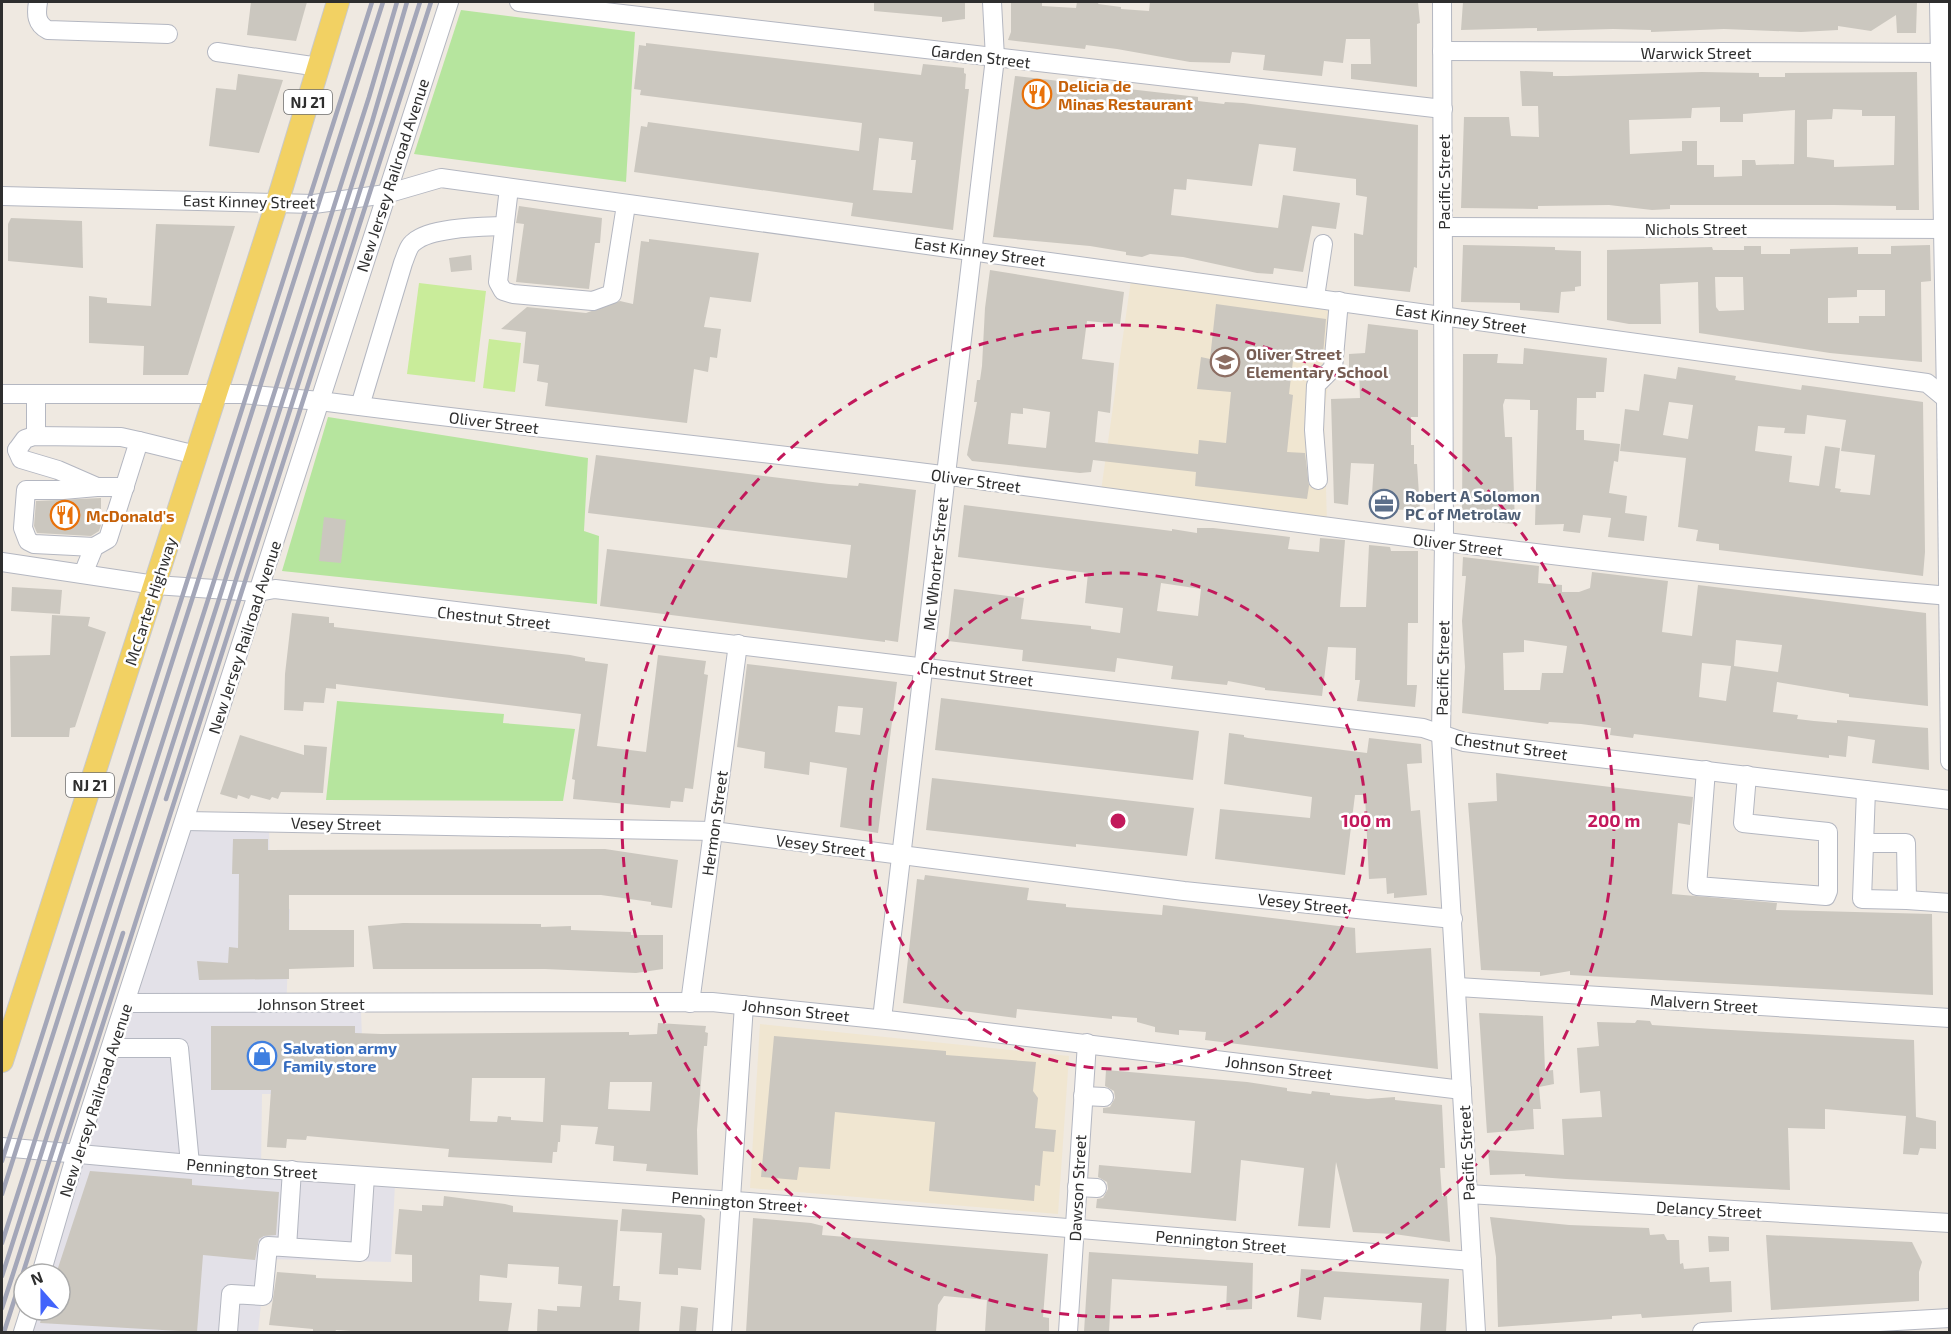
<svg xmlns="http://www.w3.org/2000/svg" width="1951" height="1334" font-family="'Exo 2',sans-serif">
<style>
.industrial{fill:#e3e1e8}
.education{fill:#f0e6d1}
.green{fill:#b6e59e}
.pitch{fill:#c9ec9a}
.building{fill:#cbc7bf;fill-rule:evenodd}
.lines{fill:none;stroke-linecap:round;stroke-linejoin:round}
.minor-casing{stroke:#b4b7c1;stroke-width:20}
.major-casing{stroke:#c9c9c9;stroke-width:24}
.minor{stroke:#fff;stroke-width:18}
.major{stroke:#f2d163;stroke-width:22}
.rail{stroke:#a3a6b8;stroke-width:4.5}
.ring{fill:none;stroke:#c2185b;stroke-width:3;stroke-dasharray:10 8}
.labels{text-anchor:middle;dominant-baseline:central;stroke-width:5;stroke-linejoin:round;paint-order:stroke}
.shield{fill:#fff;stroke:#6d6d6d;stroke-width:1.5}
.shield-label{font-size:15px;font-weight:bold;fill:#2e2e2e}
.street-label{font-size:16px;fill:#2e2e2e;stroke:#fff}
.food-label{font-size:16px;font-weight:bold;fill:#c56008;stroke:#fff;text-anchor:start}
.education-label{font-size:16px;font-weight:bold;fill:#785e54;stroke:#fff;text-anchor:start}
.service-label{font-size:16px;font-weight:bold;fill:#4e5e75;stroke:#fff;text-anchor:start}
.shop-label{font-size:16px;font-weight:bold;fill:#366cbe;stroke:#fff;text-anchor:start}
.centre{fill:#c2185b;stroke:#fff;stroke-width:3}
.ring-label{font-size:18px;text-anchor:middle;font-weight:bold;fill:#c2185b;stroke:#fff;stroke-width:5;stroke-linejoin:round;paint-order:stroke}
</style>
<rect width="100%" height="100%" fill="#efe9e1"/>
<!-- industrial -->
<polygon class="industrial" points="193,814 269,819 270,908 290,909 286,1012 361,1010 364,1094 262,1094 261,1172 395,1184 391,1262 266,1259 258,1332 19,1332 27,1310 60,1310 60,1274 39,1274"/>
<!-- education -->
<g class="education">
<polygon points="1131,280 1338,309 1324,415 1327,524 1100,498"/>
<polygon points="760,1024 1069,1056 1058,1214 750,1188"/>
</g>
<!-- green -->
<g class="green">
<polygon points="461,10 635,32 626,182 414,154"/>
<polygon points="328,417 588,458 584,531 599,536 597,604 282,571"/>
<polygon points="337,701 504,714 503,723 575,729 563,801 326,800"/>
</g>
<!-- pitch -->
<g class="pitch">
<polygon points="419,283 486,291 475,382 407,374"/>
<polygon points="489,339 521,343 515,392 483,388"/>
</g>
<!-- building -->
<g class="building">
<polygon points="251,2 307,2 296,41 247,35"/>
<polygon points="874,2 965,2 965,19 942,22 942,17 874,11"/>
<polygon points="1011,2 1042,2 1042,6 1076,8 1077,2 1099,2 1098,4 1121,7 1121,9 1149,11 1150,2 1418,2 1420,23 1417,24 1417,87 1351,79 1351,64 1371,64 1370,39 1346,39 1343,63 1324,61 1322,76 1263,70 1265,55 1232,52 1230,63 1190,62 1117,49 1086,45 1085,49 1008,40 1011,32"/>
<polygon points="1463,2 1917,2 1916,33 1897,33 1896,15 1871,31 1838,26 1838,30 1801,32 1724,29 1651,32 1651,30 1613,29 1537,31 1537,28 1461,30"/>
<path d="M646 43 921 75 923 64 964 68V73L966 74 965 89H969L953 230 851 216 853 203 634 172 641 126 647 127 648 122 859 151 862 123 640 95 641 90 634 89 639 45 646 46ZM879 138 913 142 911 160H916L912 193 873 190Z"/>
<path d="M1520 71 1553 72V76H1567L1702 72 1759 73V77H1785V73L1917 72 1919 210H1896V206L1834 205H1670V209L1652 210 1609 205 1538 206V209L1461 208 1464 117H1509L1511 136 1539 137 1538 106H1522ZM1720 107V122H1743V114L1795 110 1794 164 1756 165 1755 160H1742V176L1714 177V165H1697V141H1682V151L1630 154 1629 120 1691 118 1692 108ZM1833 109 1862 110V116H1895L1894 165 1834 167V160L1807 157V120L1832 119Z"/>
<polygon points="238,74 283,80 259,153 209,146 216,88 236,90"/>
<polygon points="1015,76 1198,97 1198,101 1224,104 1225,102 1243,103 1418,125 1417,268 1414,267 1410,292 1354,286 1354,233 1363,235 1367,197 1356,195 1356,179 1293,171 1296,148 1259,144 1252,186 1187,179 1186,190 1174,189 1171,215 1278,228 1283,195 1340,203 1336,229 1312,226 1303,272 1274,268 1273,274 1257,273 1183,257 1150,254 1142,257 1126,255 1126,252 1090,246 993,237"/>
<polygon points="519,206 602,218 600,243 595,243 589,289 516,282 524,224 516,223"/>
<polygon points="11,218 82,221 83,268 8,261 8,224"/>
<polygon points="156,224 235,226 188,375 143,375 144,346 89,343 89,296 107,298 107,303 151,306"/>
<polygon points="649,239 759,253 751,302 710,297 704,327 721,329 717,358 710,357 708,372 694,369 687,423 545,406 548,383 537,381 539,365 523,363 526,332 501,329 527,307 586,313 620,301 633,304 641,241 649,242"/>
<polygon points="1463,245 1555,247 1555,250 1581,251 1581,286 1575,287 1575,291 1561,292 1559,313 1520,310 1520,303 1461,302"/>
<path d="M1930 245 1931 281 1921 282 1922 362 1830 353 1699 333 1698 282 1660 284 1661 324H1629L1607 320V250L1712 247 1713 250H1744V246H1761V254H1790V249L1858 247V254H1891V246ZM1715 277H1743L1744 310 1719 311 1716 307ZM1857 290H1885V316H1859V323H1828V298L1857 297Z"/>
<polygon points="471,255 472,270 451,272 449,258"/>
<path d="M990 270 1124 292 1120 324 1087 321 1082 359 1114 363 1110 413 1098 411 1095 442 1198 454 1199 440 1226 443 1231 392 1197 389 1201 357 1210 359 1216 304 1326 319 1323 355 1294 352 1289 394 1293 395 1287 452 1305 453 1309 486 1307 499 1195 486 1196 472 1093 460 1091 472 1080 473 972 461 967 455 977 402H974L977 380H980L982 366 985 308ZM1023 408 1050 412 1046 448 1008 444 1011 413 1023 414Z"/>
<polygon points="1368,324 1418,330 1418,417 1411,417 1411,445 1414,445 1414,464 1417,464 1420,510 1371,509 1374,464 1351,463 1348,505 1334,503 1331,399 1360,398 1359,371 1349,371 1349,354 1365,353"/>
<polygon points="1524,348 1607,358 1604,392 1596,392 1596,398 1577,398 1576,430 1584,430 1584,440 1620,444 1618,462 1614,461 1609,493 1627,496 1625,513 1647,516 1644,541 1608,537 1611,518 1583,515 1580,533 1563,531 1564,524 1535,525 1538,410 1530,410 1530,400 1505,399 1503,405 1505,437 1512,437 1515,524 1462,520 1463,354 1498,354 1497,363 1523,364"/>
<path d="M1678 367 1736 376 1735 380 1801 390 1802 385 1817 387 1923 402 1925 552 1923 576 1719 550V544L1696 541 1698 530 1678 527 1686 458 1620 451 1625 409 1639 411 1644 374 1676 379ZM1669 402 1693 405 1688 439 1663 435ZM1807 415 1846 420 1841 451 1875 455 1870 495 1840 492 1841 489 1835 488 1840 448 1825 446 1819 486 1789 482 1792 456 1755 451 1758 426 1785 428 1784 433 1805 434Z"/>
<polygon points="596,455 829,484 858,486 859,483 916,490 898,642 885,640 885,642 600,606 607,549 847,578 851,545 588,513"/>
<polygon points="101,498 101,525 99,531 91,536 37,533 34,526 36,501"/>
<path d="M964 505 1172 531V529L1197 533V528H1213L1265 534 1290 537 1288 549 1319 552 1320 538 1345 540 1340 607H1366L1369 545 1390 547 1391 551H1418V623H1408L1407 685H1417L1415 707 1357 701 1360 680H1355L1356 648 1328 647 1322 696 1265 690V688L1228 681 1227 685 1171 679 1173 666 1117 658 1115 672 1022 661 1023 650 948 641 954 589 1024 598 1021 619 1091 626V629L1120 633 1123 608 1085 603 1088 573 958 557ZM1161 583 1201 589 1198 616 1157 611Z"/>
<polygon points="324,517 346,520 341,563 319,561"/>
<path d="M1463 557 1539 566 1538 583 1562 585V592H1579L1590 588 1592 572 1668 581 1662 632 1692 636 1698 585 1926 613 1928 706 1849 697V694L1777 682 1773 712 1798 715 1797 719 1814 721 1837 723V720L1928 728 1929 770 1872 763 1875 740 1848 736 1846 757 1829 755V758L1634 734 1633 738 1610 735 1611 728 1581 724 1549 722 1548 724 1462 713 1465 667 1462 621 1466 576H1462ZM1524 640 1567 646 1563 673H1542L1540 690H1504L1503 653 1524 652ZM1736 640 1782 645 1777 679 1778 672 1734 666ZM1702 663 1731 666 1726 701 1699 697Z"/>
<polygon points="12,587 62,590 60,614 11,611"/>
<polygon points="292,613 329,617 329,623 334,623 334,627 570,655 585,658 585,661 608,664 597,746 646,752 658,655 706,661 704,674 708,675 693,789 685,788 683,802 671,801 670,808 573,799 575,780 572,779 581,714 336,684 336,689 326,688 324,703 304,702 303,711 284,710 285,674"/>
<polygon points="52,615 90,617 88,626 106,632 75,727 70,728 69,737 11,737 10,656 50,655"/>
<path d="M747 664 897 682 878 833 840 827 847 768 810 762 809 775 764 768 765 752 737 747ZM838 706 863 708 860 735 835 732Z"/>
<polygon points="941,698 1199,731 1193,780 935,750"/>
<polygon points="1229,733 1244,735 1244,737 1248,738 1367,753 1369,738 1421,744 1422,763 1407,764 1411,811 1420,810 1427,895 1394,898 1394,893 1387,894 1386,878 1369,879 1365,795 1355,795 1345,875 1215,859 1220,809 1310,818 1312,797 1224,784"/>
<polygon points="240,735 304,755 304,745 327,747 323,793 281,792 278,799 272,797 270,800 251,795 249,799 238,795 237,799 220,794"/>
<polygon points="1496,773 1693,797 1690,825 1678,823 1672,894 1777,903 1776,910 1932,914 1933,995 1570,975 1570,971 1540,976 1540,972 1481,970 1468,803 1497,801"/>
<polygon points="932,778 1194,808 1187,856 1076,844 1076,847 926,830"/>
<polygon points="233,839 268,839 268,850 605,849 678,860 672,908 651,905 651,902 601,895 289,895 289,930 354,930 354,967 289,969 289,979 199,980 197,961 228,963 229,947 238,948 239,874 232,874"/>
<polygon points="925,875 1029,888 1027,900 1066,904 1066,907 1162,915 1163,905 1355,928 1356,953 1431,948 1438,1069 1205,1040 1206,1032 1179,1030 1179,1035 1155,1032 1155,1027 1137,1022 1137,1018 1112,1016 1112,1019 1017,1009 1016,1018 903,1003 917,879 924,880"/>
<polygon points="403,923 541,924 541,927 571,926 571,930 631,932 631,935 663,935 663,969 636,973 545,969 373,969 368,926"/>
<polygon points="1479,1013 1543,1016 1545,1071 1553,1070 1554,1084 1539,1087 1541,1109 1533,1109 1534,1129 1487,1133"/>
<polygon points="1637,1020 1650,1021 1652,1025 1713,1029 1914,1040 1916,1117 1936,1121 1936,1149 1920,1148 1918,1155 1903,1154 1906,1116 1825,1109 1825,1129 1788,1128 1790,1190 1566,1179 1525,1176 1525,1174 1490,1175 1488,1150 1564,1155 1562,1119 1602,1117 1600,1091 1580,1093 1577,1048 1599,1046 1597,1022 1635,1023"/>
<path d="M658 1023 706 1026 705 1032 708 1033 707 1046H704L697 1130 698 1175 646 1171 647 1164 613 1161 614 1146 595 1144 598 1127 561 1125 560 1142H558L557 1152H553L552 1163 448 1157 449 1149 307 1136 306 1140 287 1139 286 1148 267 1147 271 1090H211V1026H355V1033L381 1034 629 1032V1035L657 1034ZM472 1078H545L543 1122 511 1120V1117L498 1116 497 1122 470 1121ZM610 1082H652L650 1111 608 1109Z"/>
<polygon points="774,1036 946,1051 946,1055 1036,1062 1033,1091 1038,1098 1035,1128 1056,1130 1054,1152 1043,1151 1040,1186 1035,1185 1034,1201 929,1191 935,1122 835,1112 830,1169 799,1167 797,1180 761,1177"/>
<polygon points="1106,1070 1247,1082 1287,1088 1287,1091 1311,1094 1312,1091 1330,1093 1330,1095 1368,1099 1395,1097 1395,1100 1442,1105 1445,1168 1440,1168 1442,1196 1447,1196 1450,1242 1394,1234 1353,1232 1336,1162 1330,1228 1298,1226 1304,1168 1241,1160 1236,1221 1096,1208 1097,1199 1103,1198 1108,1189 1107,1182 1098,1177 1099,1165 1191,1173 1195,1121 1103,1113 1103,1108 1110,1107 1115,1098 1114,1091 1105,1086"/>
<polygon points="90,1171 192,1179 192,1185 279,1192 276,1235 264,1236 259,1239 255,1260 203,1255 197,1332 40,1323 44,1310 60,1310 60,1274 56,1274"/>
<polygon points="444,1196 505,1204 513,1206 513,1212 618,1220 613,1286 620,1286 619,1300 641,1302 639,1332 537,1332 538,1309 557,1311 557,1306 580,1307 582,1286 558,1284 559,1267 508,1264 507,1278 480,1275 479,1301 512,1303 508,1332 366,1332 336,1330 335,1332 313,1332 313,1329 269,1325 277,1272 316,1275 316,1278 412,1282 412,1255 395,1254 399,1209 422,1211 422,1205 443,1206"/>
<polygon points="622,1209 701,1215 705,1219 701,1270 678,1268 678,1275 659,1274 662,1233 620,1231"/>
<polygon points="1490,1217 1569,1225 1649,1228 1650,1235 1664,1234 1667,1240 1679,1240 1680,1264 1683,1263 1684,1269 1709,1267 1710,1282 1731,1281 1732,1312 1642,1318 1641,1314 1612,1316 1612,1319 1498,1327 1496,1257"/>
<polygon points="753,1218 811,1223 823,1226 822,1235 1048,1254 1043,1317 1049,1318 1049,1332 985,1332 987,1300 944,1296 938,1305 936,1332 746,1332"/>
<polygon points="1766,1235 1912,1242 1922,1262 1919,1272 1919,1301 1771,1310"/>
<polygon points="1708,1236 1729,1237 1729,1251 1709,1252"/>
<polygon points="1089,1252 1253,1263 1252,1309 1226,1310 1227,1286 1112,1279 1109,1332 1084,1332"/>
<polygon points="1301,1269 1449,1279 1446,1332 1420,1332 1422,1303 1324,1297 1321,1320 1297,1317"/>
<polygon points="681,1306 698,1308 696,1332 679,1332"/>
</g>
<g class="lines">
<!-- minor casing -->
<g class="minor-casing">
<g id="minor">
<path d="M38 2C36 14 36 24 48 30L168 34"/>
<polyline points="519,2 1443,109"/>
<polyline points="1442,2 1444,543 1441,735 1476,1332"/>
<polyline points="1939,2 1946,398"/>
<polyline points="1442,51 1950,53"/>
<polyline points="217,52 319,67"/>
<polyline points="509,188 498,282 503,291 513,294 593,301 612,294 626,205"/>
<polyline points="2,196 314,204 386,194 441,178 1927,383 1950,402"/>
<polyline points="1443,227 1950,229"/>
<polyline points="1315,297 1323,244"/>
<path d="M2 394H241L320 401C527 428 735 448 942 475 1278 520 1612 568 1950 596"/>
<polyline points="36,394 36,436"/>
<polyline points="1946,399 1950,761"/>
<path d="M360 406 403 263C406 256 408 246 414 242 431 227 482 227 504 226"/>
<polyline points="139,441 196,455"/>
<polyline points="17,450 25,439 34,436 121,437 139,441 108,539 94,547 83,574"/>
<polyline points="17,450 21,459 58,470 97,487 125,487"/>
<polyline points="1318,480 1314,430 1316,385 1333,368 1339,301"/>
<polyline points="94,547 34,544 28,541 23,528 26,490 63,490 97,487"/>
<polyline points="2,562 155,585 258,592 275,589 1423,728 1464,742 1950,800"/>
<polyline points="1706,770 1697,886 1826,896 1828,891 1828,832 1743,823 1747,775"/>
<polyline points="185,821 713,831 1184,891 1453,919"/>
<polyline points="1864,843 1906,843 1907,900 1862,899 1866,790"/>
<polyline points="1907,900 1950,903"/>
<polyline points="1458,987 1950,1018"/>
<polyline points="126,1003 712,1002 896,1021 1462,1090"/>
<polyline points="690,1003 738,644"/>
<polyline points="882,1019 995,58 992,2"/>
<polyline points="111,1048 179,1048 190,1164"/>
<polyline points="1083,1096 1104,1097"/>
<polyline points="2,1147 190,1164 749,1202 1472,1261"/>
<polyline points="1077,1187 1097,1188"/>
<polyline points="1468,1194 1950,1223"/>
<polyline points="287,1247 292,1170"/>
<polyline points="41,1274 76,1154 449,2"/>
<polyline points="23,1332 30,1310"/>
<polyline points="228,1332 231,1294 263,1296 268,1246 360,1252 365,1176"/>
<polyline points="722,1332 744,1005"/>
<polyline points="1068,1332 1087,1043"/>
<polyline points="1702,1332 1950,1318"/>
</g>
</g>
<!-- major casing -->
<g class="major-casing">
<polyline id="major" points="2,1061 282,187 338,2"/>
</g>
<!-- minor -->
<use href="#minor" class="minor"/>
<!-- major -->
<use href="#major" class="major"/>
<!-- rail -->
<g class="rail">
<polyline points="166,799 420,2"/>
<polyline points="2,1161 372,2"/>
<polyline points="2,1194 383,2"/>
<polyline points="2,1243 369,97 397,2"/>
<polyline points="2,1276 372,122 407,2"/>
<polyline points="2,1308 123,933"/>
<polyline points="4,1332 431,2"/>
</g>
</g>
<!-- distance rings -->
<g class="ring">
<circle cx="1118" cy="821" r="248"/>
<circle cx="1118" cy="821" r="496"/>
</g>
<!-- icons -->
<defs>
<g id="restaurant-ring" transform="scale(1.5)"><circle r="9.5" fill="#fff" stroke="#e8710a" stroke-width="1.5"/><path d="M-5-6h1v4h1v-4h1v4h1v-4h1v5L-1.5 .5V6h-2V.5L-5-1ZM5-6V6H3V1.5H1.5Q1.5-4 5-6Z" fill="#e8710a"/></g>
<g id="school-ring" transform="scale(1.5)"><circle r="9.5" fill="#fff" stroke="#8d6e63" stroke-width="1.5"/><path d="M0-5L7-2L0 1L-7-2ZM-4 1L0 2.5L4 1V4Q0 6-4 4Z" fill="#8d6e63"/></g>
<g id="office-ring" transform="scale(1.5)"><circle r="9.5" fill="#fff" stroke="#5c6f8a" stroke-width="1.5"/><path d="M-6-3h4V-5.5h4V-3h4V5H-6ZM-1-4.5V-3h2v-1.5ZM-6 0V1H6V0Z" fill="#5c6f8a"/></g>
<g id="shop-ring" transform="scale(1.5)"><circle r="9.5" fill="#fff" stroke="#3f7fe0" stroke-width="1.5"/><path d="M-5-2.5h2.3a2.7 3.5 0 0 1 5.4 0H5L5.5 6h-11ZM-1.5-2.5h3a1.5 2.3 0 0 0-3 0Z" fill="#3f7fe0"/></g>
</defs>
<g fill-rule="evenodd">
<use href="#restaurant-ring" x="1037" y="94"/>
<use href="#school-ring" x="1225" y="362"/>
<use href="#office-ring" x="1384" y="504"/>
<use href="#restaurant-ring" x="65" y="515"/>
<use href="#shop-ring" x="262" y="1056"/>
</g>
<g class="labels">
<!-- shield labels -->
<g class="shield">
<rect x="284" y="90" width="48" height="24" rx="4.5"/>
<rect x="66" y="773" width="48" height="24" rx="4.5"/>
</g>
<g class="shield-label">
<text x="308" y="102">NJ 21</text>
<text x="90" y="785">NJ 21</text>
</g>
<!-- street labels -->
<g class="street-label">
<text x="1696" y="52">Warwick Street</text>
<text transform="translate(981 56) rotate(7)">Garden Street</text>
<text transform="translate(392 175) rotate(-72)">New Jersey Railroad Avenue</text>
<text transform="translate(1443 182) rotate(-90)">Pacific Street</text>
<text transform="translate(249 201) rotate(1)">East Kinney Street</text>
<text x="1696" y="228">Nichols Street</text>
<text transform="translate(980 251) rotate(8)">East Kinney Street</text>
<text transform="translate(1461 318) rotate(8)">East Kinney Street</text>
<text transform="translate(494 422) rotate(7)">Oliver Street</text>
<text transform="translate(976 480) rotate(8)">Oliver Street</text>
<text transform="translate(1458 544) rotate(7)">Oliver Street</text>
<text transform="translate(935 564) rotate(-84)">Mc Whorter Street</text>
<text transform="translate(150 601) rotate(-72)">McCarter Highway</text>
<text transform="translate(494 617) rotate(6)">Chestnut Street</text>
<text transform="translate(244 637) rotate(-72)">New Jersey Railroad Avenue</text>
<text transform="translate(1442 668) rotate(-89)">Pacific Street</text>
<text transform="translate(977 673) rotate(7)">Chestnut Street</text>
<text transform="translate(1511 746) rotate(8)">Chestnut Street</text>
<text transform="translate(336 823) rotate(1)">Vesey Street</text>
<text transform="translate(714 823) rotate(-82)">Hermon Street</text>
<text transform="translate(821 845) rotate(7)">Vesey Street</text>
<text transform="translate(1303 903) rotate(6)">Vesey Street</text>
<text x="311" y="1003">Johnson Street</text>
<text transform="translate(1704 1003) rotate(4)">Malvern Street</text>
<text transform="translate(796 1010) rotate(6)">Johnson Street</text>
<text transform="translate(1279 1067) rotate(7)">Johnson Street</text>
<text transform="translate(95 1100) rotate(-72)">New Jersey Railroad Avenue</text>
<text transform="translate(1466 1153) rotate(-93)">Pacific Street</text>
<text transform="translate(252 1168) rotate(4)">Pennington Street</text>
<text transform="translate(1077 1188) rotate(-87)">Dawson Street</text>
<text transform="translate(737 1201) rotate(4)">Pennington Street</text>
<text transform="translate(1709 1209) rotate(3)">Delancy Street</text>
<text transform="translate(1221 1241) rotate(5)">Pennington Street</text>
</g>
<!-- food labels -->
<g class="food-label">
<text x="1058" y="85">Delicia de<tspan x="1058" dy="18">Minas Restaurant</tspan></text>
<text x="86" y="515">McDonald's</text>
</g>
<!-- education labels -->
<g class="education-label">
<text x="1246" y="353">Oliver Street<tspan x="1246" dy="18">Elementary School</tspan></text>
</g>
<!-- service labels -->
<g class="service-label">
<text x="1405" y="495">Robert A Solomon<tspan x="1405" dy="18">PC of Metrolaw</tspan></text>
</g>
<!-- shop labels -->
<g class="shop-label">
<text x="283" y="1047">Salvation army<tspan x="283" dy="18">Family store</tspan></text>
</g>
</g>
<circle cx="1118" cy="821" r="9" class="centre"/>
<g class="ring-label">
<text x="1366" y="827">100 m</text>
<text x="1614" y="827">200 m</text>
</g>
<!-- border -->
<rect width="1951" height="1334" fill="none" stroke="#2e2e2e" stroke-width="6"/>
<!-- north arrow -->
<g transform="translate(42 1292) rotate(339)"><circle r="28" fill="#ffffff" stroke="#ababab" stroke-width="1.5"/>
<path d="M0-4.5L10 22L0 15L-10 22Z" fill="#4264fb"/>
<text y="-9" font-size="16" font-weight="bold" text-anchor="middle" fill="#2e2e2e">N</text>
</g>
</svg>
